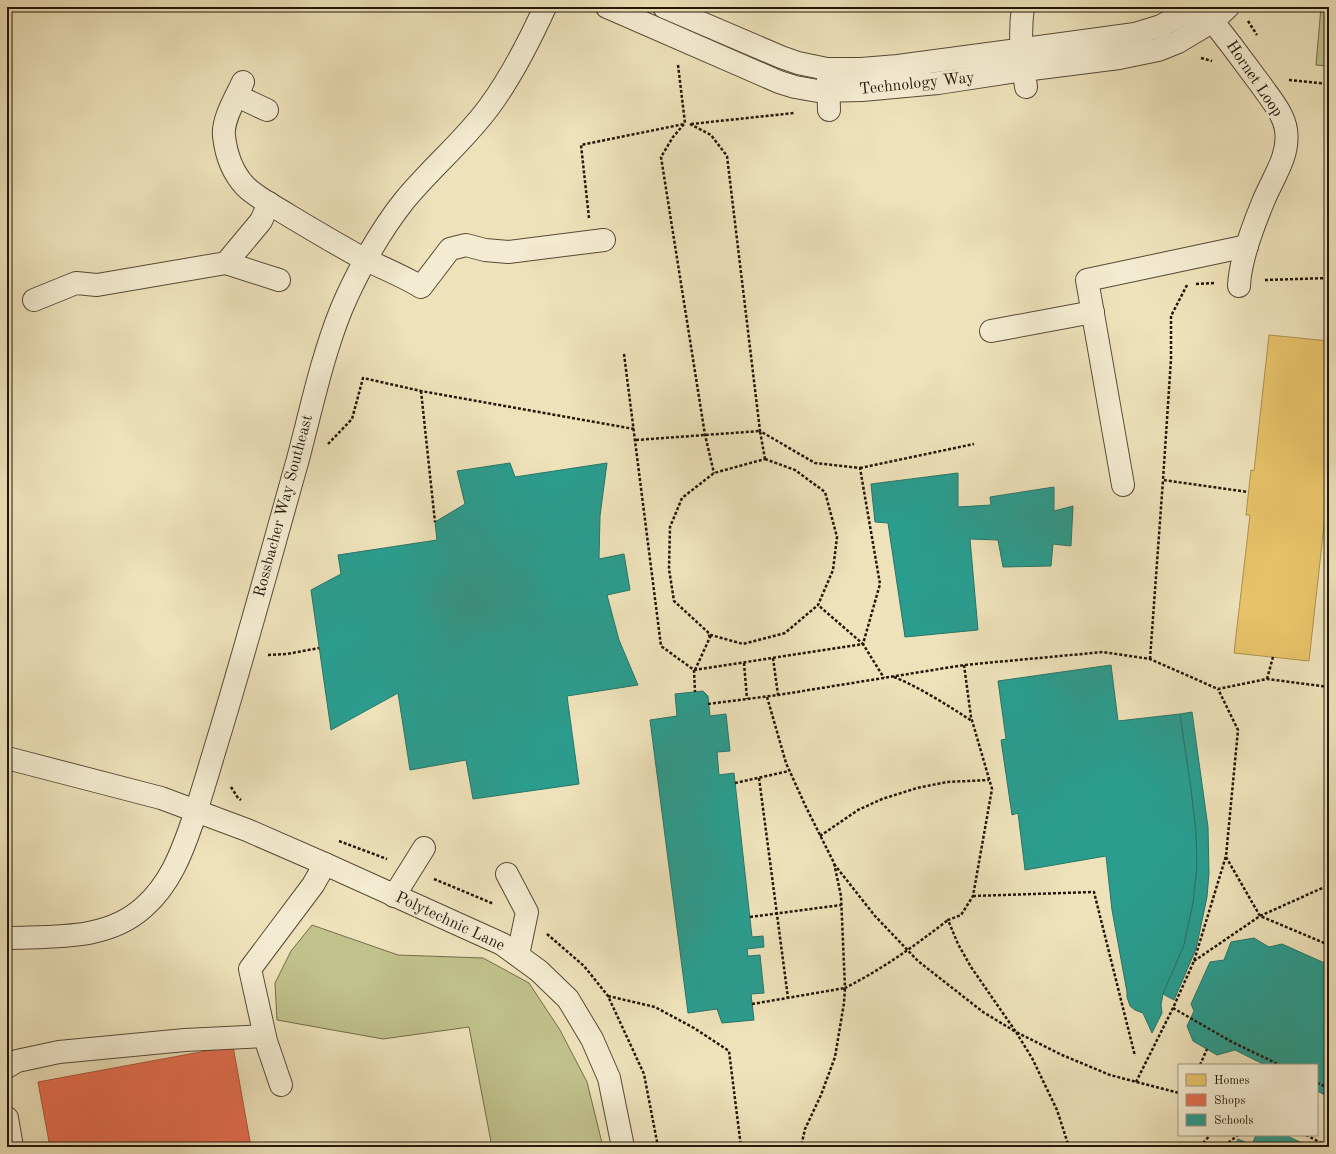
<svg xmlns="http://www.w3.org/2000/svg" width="1336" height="1154" font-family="'Old Standard TT',serif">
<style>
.green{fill:#c0c18b;stroke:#726c4b}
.homes{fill:#e9c46a;stroke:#ae904e}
.shops{fill:#e76f51;stroke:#ac553c}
.schools{fill:#2a9d8f;stroke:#287567}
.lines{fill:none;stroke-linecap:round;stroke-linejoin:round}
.minor-casing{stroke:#564a37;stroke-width:24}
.path{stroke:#23170b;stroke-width:2.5;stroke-dasharray:3 2;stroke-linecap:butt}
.minor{stroke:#f4ecd2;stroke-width:22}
.labels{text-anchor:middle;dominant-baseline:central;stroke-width:4;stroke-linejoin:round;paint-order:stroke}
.street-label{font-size:16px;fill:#23170b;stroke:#f4ecd2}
</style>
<rect width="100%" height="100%" fill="#eee2ba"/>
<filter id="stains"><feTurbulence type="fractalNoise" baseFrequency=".005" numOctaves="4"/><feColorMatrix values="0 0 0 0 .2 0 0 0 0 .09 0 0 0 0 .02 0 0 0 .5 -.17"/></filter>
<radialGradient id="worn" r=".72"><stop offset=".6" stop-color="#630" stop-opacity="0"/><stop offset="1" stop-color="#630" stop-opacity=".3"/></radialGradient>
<!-- green -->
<g class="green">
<polygon points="1321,7 1329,7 1329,66 1316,65"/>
<polygon points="312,925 398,955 483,958 529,983 560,1030 587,1082 603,1147 492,1147 469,1027 383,1039 277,1020 275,983 291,951"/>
</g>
<!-- homes -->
<polygon class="homes" points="1269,335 1329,341 1329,480 1309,661 1234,653 1250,515 1246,515 1251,470 1254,471"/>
<!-- shops -->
<polygon class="shops" points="233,1046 251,1147 50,1147 38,1082"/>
<!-- schools -->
<g class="schools">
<polygon points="510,463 515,477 607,463 600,516 599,559 624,554 630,590 607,595 619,640 638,685 567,696 579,784 473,799 466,760 410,770 398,693 331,730 311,590 341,574 338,555 437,540 435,522 465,504 457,471"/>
<polygon points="958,473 958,507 991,505 990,497 1054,487 1054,511 1073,506 1071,546 1053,544 1051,566 1003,567 998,540 970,539 978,630 905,637 888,523 875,522 871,484"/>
<polygon points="1111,665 1118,721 1180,714 1191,788 1196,831 1197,867 1193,903 1184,945 1163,994 1161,1005 1162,1013 1152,1033 1143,1013 1135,1010 1130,1006 1127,997 1127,992 1112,910 1106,856 1025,870 1018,813 1012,815 1001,740 1006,739 998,681"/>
<polygon points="703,691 708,696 710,716 726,714 730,751 717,752 719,775 734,773 752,937 763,936 764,947 747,949 748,956 760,955 764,993 751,994 754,1020 722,1023 717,1009 688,1013 650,720 677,716 675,694"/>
<polygon points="1192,712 1208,827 1209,873 1207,897 1196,949 1174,1000 1163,994 1184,945 1193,903 1197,867 1196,831 1191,788 1180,714"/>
<polygon points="1254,938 1269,947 1282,944 1329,965 1329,1097 1317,1091 1317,1065 1265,1065 1235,1050 1217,1055 1193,1041 1187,1026 1194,1011 1191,1004 1210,962 1224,960 1231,942"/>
<polygon points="1256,1135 1289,1135 1289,1137 1311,1147 1234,1147 1238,1139 1252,1145"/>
</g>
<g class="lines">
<!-- minor casing -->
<g class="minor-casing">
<g id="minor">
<polyline points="607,7 779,82 795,87 818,91 862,90 938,83 1024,70 1119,58 1158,50 1178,42 1213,21 1228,7"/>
<polyline points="664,7 781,57 798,63 827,69 861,69 898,66 1135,34 1161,26 1196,7"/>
<path d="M1023 7C1019 35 1022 59 1026 87"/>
<path d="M1204 10C1223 34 1242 59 1261 85 1270 98 1284 114 1286 130 1290 156 1272 179 1263 202 1253 226 1240 260 1239 286"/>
<polyline points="828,76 829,110"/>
<path d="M243 82C236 97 222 120 224 136 226 154 233 173 245 186 257 198 274 206 288 215 313 230 338 245 364 259 383 268 403 276 421 287L450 249 466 245 485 250 508 252 604 240"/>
<polyline points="237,96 267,110"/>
<polyline points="226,263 279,280"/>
<polyline points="34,300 76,283 97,285 226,263 261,221 269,203"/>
<polyline points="991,331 1093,312"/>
<polyline points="1123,485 1087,280 1247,246"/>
<polyline points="7,758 161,798 196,811 247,830 325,864 502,944 539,971 568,999 592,1039 609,1078 623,1147"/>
<polyline points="507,874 527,912 518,955"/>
<polyline points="394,896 424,848"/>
<path d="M7 938C53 936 107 941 144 907 169 885 181 855 192 823 202 794 210 765 219 736 247 644 272 551 298 459 311 410 322 357 341 310 356 274 380 231 404 201 431 168 464 141 489 107 512 76 529 42 545 7"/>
<polyline points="7,1067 17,1061 59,1052 185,1040 264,1036"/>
<polyline points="281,1085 266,1041 250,969 313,885 325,864"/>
<polyline points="7,1118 12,1147"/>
</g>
</g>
<!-- path -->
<g class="path">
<polyline points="1248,21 1257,35"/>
<polyline points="1201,58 1212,61"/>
<polyline points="678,65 685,123 673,137 661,157 705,435 714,473"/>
<polyline points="1289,80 1329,84"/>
<polyline points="690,124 711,135 727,156 760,431 815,463 860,468 880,584 863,644 884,678"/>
<polyline points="691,124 794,113"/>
<polyline points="589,218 581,145 684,124"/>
<polyline points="1265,280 1329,278"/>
<polyline points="1196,284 1215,283"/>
<polyline points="1187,285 1171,316 1171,359 1163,480 1248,492"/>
<polyline points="624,354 661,646 694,670 695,692"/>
<polyline points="421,391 435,522"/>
<polyline points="636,440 760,431 765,459 764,460"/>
<polyline points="328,444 352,419 363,378 421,391 634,429"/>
<polygon points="765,459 795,470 825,492 837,537 833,570 818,605 785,633 743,644 711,635 674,601 669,569 670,527 682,498 714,473"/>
<polyline points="860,468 974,444"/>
<polyline points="268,655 287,654 319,648"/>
<polyline points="773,658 778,695"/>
<polyline points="1150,659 1163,480"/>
<polyline points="744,663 747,699"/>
<polyline points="964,665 971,717 992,789 973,896 961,915 948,920 958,944 971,967 1016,1032 1062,1055 1110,1075 1179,1093"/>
<polyline points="694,670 863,644 818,605"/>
<polyline points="695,670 711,635 708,636"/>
<path d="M894 677C921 688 947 705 972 721"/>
<polyline points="1267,679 1273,657"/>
<polyline points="1325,687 1329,650"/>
<path d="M767 697 786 763 805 805 834 863 841 896 845 988C884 968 913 947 948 920"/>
<polyline points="708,704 778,695 964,665 1103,652 1150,659 1218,689 1267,679 1329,687"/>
<polyline points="759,778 788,998"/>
<polyline points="735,783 789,771"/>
<polyline points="231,787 238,798 241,800"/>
<polyline points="820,836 858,810 882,799 917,788 947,782 989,780"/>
<polyline points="339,841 387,859"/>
<polyline points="1226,857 1260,916 1329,945"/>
<polyline points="834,864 875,916 918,961 983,1012 1016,1032 1032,1058 1057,1110 1069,1147"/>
<polyline points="434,879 494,904"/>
<polyline points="973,896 1094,892 1135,1056"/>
<polyline points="750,917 841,905"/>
<polyline points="547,934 584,966 608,996 644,1074 658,1147"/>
<polyline points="1194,961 1260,916 1329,885"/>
<polyline points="608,996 655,1007 694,1028 729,1051 741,1147"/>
<polyline points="752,1004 845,988 844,1003 835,1057 821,1095 805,1129 801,1147"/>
<polyline points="1173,1008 1232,1042 1280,1065"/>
<polyline points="1200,1065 1207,1049"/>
<polyline points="1136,1082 1173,1008 1194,961 1226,856 1238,730 1218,689"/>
<polyline points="1317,1083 1329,1088"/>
<polyline points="1306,1135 1329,1147"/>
<polyline points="1200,1147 1210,1135"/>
<polyline points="1226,1147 1228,1143 1238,1135"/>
</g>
<!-- minor -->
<use href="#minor" class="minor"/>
</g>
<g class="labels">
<!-- street labels -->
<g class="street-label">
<text transform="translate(1254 79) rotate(56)">Hornet Loop</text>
<text transform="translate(917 84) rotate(-6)">Technology Way</text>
<text transform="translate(284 506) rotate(-75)">Rossbacher Way Southeast</text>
<text transform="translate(450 922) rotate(25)">Polytechnic Lane</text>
</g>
</g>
<!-- margin -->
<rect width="1336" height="1154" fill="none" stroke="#eee2ba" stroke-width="24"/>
<rect x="8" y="8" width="1320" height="1138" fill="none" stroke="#23170b" stroke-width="2"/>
<rect x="12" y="12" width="1312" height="1130" fill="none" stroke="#23170b"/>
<!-- legend -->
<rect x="1178" y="1064" width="140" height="72" fill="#f4ecd2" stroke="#a09782"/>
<rect x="1186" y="1074" width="20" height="12" fill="#e9c46a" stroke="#a09782"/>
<text x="1214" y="1084" font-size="12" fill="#23170b">Homes</text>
<rect x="1186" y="1094" width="20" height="12" fill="#e76f51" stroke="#a09782"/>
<text x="1214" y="1104" font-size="12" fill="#23170b">Shops</text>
<rect x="1186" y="1114" width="20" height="12" fill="#2a9d8f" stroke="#a09782"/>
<text x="1214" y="1124" font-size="12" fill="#23170b">Schools</text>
<rect width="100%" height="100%" filter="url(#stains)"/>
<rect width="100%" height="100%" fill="url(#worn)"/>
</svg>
